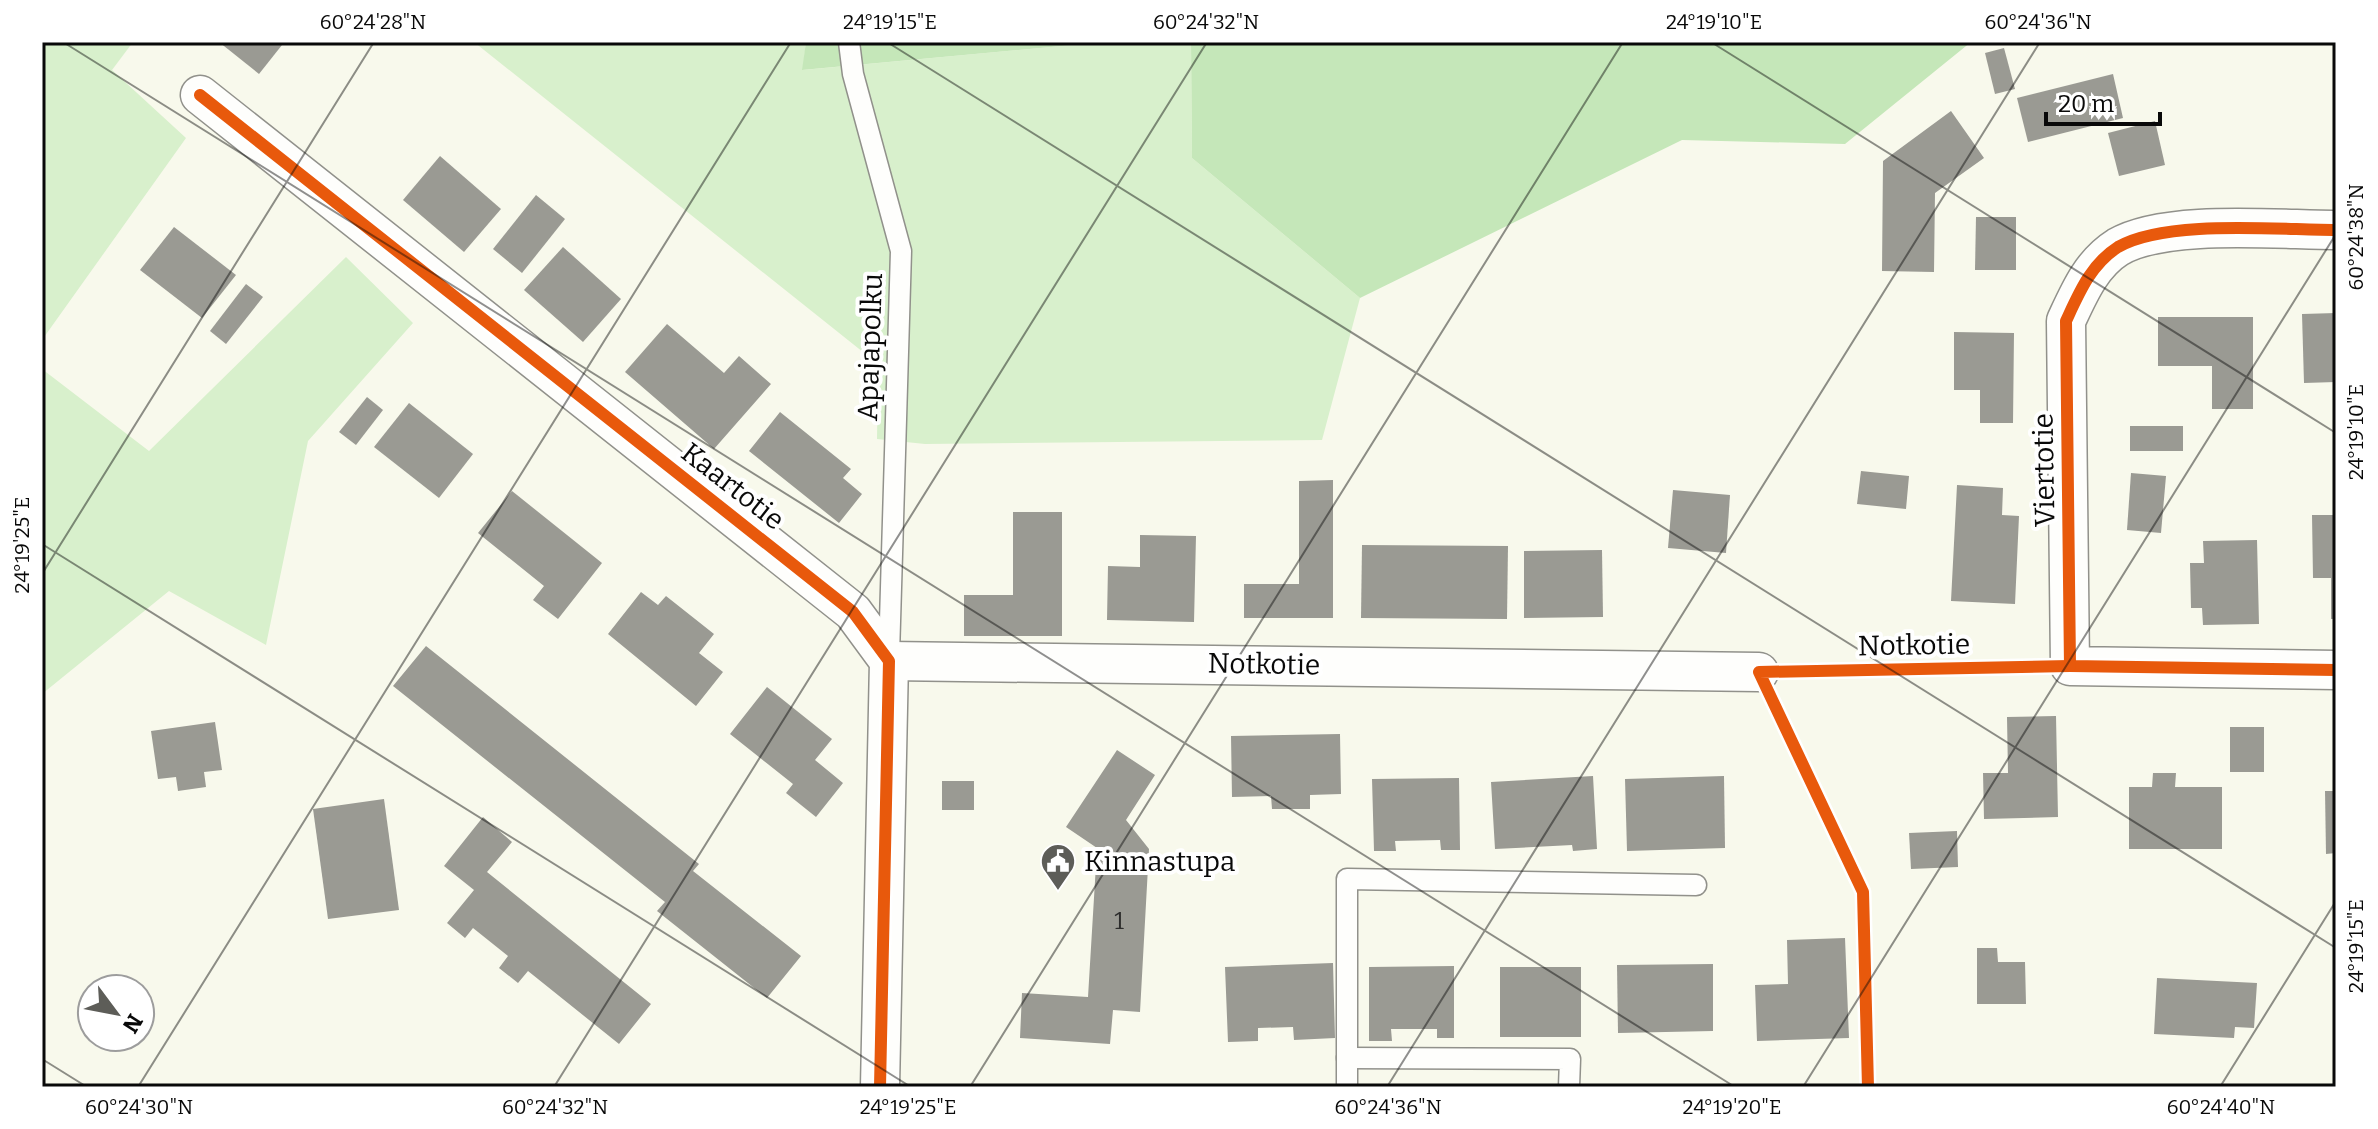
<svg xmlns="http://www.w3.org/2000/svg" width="2378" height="1129" font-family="Bitter,serif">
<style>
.green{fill:#d8f0cc}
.forest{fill:#c5e7b9}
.building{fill:#9a9a93}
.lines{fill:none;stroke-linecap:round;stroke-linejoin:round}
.lane-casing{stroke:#91918b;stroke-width:23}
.street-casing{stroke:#91918b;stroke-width:41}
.lane{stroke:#fefefc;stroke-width:20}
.street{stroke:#fefefc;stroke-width:38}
.cycleway-casing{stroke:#fff;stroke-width:17}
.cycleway{stroke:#e8590c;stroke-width:12}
.ticks{fill:none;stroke:#090909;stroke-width:2;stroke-opacity:0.45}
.labels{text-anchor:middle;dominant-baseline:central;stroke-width:8;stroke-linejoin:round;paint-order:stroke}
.number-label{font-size:24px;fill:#2d2d2c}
.street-label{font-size:28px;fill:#090909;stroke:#fff}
.poi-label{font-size:28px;fill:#090909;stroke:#fff;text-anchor:start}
.neatline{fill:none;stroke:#090909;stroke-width:3}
.ticks-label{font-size:20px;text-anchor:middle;fill:#090909}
</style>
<rect width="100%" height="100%" fill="#f8f9ec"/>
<!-- green -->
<g class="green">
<polygon points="42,42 133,42 112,70 186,138 42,340"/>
<polygon points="474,42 806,42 803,70 1105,42 1191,42 1192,158 1360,298 1322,440 925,444 877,439 878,364"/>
<polygon points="346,257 413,323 308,441 266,645 169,591 42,694 42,369 149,451"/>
</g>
<!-- forest -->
<g class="forest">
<polygon points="806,42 1105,42 802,70"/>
<polygon points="1191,42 1971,42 1845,144 1682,140 1360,298 1192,158"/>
</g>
<!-- building -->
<g class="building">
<polygon points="219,42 277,42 282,45 259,74"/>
<polygon points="2004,48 2015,89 1995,94 1985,53"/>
<polygon points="2113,74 2123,118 2028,142 2017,98"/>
<polygon points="1951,111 1984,158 1935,193 1934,272 1882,271 1883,161"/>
<polygon points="2155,121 2165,165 2119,176 2108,133"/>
<polygon points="440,156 501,209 464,252 403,200"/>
<polygon points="536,195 565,219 522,273 493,249"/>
<polygon points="1976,217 2016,217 2016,270 1975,270"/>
<polygon points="174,227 236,275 202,318 140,270"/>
<polygon points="563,247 621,299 583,342 524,290"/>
<polygon points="246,284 263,297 226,344 210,331"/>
<polygon points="2336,313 2336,382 2304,383 2302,314"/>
<polygon points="2158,317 2253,317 2253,409 2212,409 2212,366 2158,366"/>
<polygon points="667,324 724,373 739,356 771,384 714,449 625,372"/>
<polygon points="1954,332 2014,333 2013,423 1980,423 1980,390 1954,390"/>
<polygon points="367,397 383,410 356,445 339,432"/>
<polygon points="409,403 473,454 439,498 374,447"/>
<polygon points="780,412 851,469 843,478 862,494 839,523 749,451"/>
<rect x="2130" y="426" width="53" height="25"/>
<polygon points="1861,471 1909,476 1906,509 1857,504"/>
<polygon points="2131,473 2166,476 2161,533 2127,530"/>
<polygon points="1333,480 1333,618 1244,618 1244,584 1299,584 1299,481"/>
<polygon points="1957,485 2003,488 2002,515 2019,516 2015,604 1951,601"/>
<polygon points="1673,490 1730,495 1726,553 1668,548"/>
<polygon points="512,491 602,563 558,619 533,600 544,586 478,533"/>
<polygon points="1013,512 1062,512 1062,636 964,636 964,595 1013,595"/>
<polygon points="2312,515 2336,515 2336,619 2331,619 2331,578 2313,578"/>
<polygon points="1140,535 1196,536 1194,622 1107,620 1108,566 1140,567"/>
<polygon points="2257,540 2259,624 2203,625 2202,608 2191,608 2190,563 2204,563 2203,541"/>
<polygon points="1362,545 1508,546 1507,619 1361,618"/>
<polygon points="1602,550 1603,617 1524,618 1524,551"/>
<polygon points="641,592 658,605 666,596 714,634 699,653 723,672 696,706 608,634"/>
<polygon points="426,646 699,864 693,871 801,956 767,998 657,911 665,902 393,686"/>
<polygon points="767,687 832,739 815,760 843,783 816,817 786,793 793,784 730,734"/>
<polygon points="2056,716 2058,817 1984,819 1983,773 2008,773 2007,717"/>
<polygon points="215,722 222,770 204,772 206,787 178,791 176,777 158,779 151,731"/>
<rect x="2230" y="727" width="34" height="45"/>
<polygon points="1340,734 1341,794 1310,795 1310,809 1272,809 1271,796 1232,797 1231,736"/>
<polygon points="1117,750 1155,775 1126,820 1149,849 1140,1012 1113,1010 1110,1044 1020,1038 1022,993 1088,997 1097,848 1066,827"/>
<polygon points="2153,773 2176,773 2175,787 2222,787 2222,849 2129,849 2129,787 2152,787"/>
<polygon points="1593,776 1597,849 1573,851 1572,845 1495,849 1491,782"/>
<polygon points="1724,776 1725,848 1627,851 1625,779"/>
<polygon points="1459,778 1460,850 1441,850 1440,840 1395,841 1396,851 1374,851 1372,779"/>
<rect x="942" y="781" width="32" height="29"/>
<polygon points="2325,791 2336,791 2336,853 2326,854"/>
<polygon points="384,799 399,910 328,919 313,809"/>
<polygon points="483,817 512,842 487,872 651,1004 619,1044 528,971 518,983 499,968 508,956 473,928 465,938 447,923 474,890 444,866"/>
<polygon points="1957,831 1958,867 1911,869 1909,833"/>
<polygon points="1845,938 1849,1038 1757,1041 1755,985 1788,984 1787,940"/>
<polygon points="1977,948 1997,948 1998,962 2025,962 2026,1004 1977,1004"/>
<polygon points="1333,963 1335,1038 1294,1040 1293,1027 1258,1028 1258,1041 1228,1042 1225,967"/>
<polygon points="1713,964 1713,1031 1618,1033 1617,965"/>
<polygon points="1454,966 1454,1038 1437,1038 1437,1029 1391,1029 1392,1041 1369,1041 1369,967"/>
<rect x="1500" y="967" width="81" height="70"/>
<polygon points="2157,978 2257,983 2254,1028 2235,1027 2234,1038 2154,1034"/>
</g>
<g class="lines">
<!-- lane casing -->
<g class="lane-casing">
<g id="lane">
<polyline points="849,42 853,74 901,251 889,655"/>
<polyline points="1347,1058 1570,1059 1569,1087"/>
<polyline points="1347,1087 1347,879 1696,885"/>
</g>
</g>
<!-- street casing -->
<g class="street-casing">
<g id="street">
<polyline points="200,95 853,612 889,661 880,1087"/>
<path d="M2336 230C2279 230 2166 219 2118 247 2091 264 2079 293 2066 321L2070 666 2336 670"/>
<polyline points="889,661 1759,672"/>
</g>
</g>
<!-- lane -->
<use href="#lane" class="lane"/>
<!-- street -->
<use href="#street" class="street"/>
<!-- cycleway casing -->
<g class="cycleway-casing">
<g id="cycleway">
<polyline points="200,95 853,612 889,661 880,1087"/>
<path d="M2336 230C2279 230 2166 219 2118 247 2091 264 2079 293 2066 321L2070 666 2336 670"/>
<polyline points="1868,1087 1863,892 1759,672 2070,666"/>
</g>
</g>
<!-- cycleway -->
<use href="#cycleway" class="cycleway"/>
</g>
<!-- ticks -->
<path class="ticks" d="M63 42 1735 1087M887 42 2336 948M1711 42 2336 433M42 544 911 1087M42 574 374 42M42 1059 87 1087M138 1087 791 42M554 1087 1207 42M970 1087 1623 42M1387 1087 2040 42M1803 1087 2336 234M2220 1087 2336 901"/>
<!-- icons -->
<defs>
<g id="civic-pin" transform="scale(1.8)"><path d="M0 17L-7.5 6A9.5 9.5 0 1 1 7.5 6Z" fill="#5d5d58" stroke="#fff"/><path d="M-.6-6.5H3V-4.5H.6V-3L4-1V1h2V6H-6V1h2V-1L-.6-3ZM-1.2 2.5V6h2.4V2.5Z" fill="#fff"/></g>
</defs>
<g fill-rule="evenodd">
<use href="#civic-pin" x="1058" y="861"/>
</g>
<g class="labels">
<!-- number labels -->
<g class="number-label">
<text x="1119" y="921">1</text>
</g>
<!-- street labels -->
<g class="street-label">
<text transform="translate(870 347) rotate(-88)">Apajapolku</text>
<text transform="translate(2044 470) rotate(-91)">Viertotie</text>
<text transform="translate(733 486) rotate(38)">Kaartotie</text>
<text transform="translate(1914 645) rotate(-1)">Notkotie</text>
<text transform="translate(1264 664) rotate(1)">Notkotie</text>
</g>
<!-- poi labels -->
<g class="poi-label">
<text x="1084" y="861">Kinnastupa</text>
</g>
</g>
<!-- border -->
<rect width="2378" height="1129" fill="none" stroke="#ffffff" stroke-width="88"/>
<!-- north arrow -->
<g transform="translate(116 1013) rotate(122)"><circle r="38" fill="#ffffff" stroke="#9d9d9d" stroke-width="2"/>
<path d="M0-6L14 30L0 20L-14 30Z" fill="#5d5d58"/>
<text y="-12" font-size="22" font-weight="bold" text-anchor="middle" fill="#090909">N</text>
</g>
<!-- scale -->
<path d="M2046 112v12h114v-12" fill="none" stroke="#090909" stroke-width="4"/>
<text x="2058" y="112" font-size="24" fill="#090909" stroke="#ffffff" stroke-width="6" paint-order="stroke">20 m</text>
<rect x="44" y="44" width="2290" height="1041" class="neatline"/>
<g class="ticks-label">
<text x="373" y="29">60°24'28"N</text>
<text x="890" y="29">24°19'15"E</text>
<text x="1206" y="29">60°24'32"N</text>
<text x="1714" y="29">24°19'10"E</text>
<text x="2038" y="29">60°24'36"N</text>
<text transform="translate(2356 237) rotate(-90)" y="7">60°24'38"N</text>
<text transform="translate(2356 432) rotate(-90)" y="7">24°19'10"E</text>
<text transform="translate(22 545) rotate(-90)" y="7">24°19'25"E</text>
<text transform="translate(2356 946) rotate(-90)" y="7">24°19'15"E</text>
<text x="139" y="1114">60°24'30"N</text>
<text x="555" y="1114">60°24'32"N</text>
<text x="908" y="1114">24°19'25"E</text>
<text x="1388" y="1114">60°24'36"N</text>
<text x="1732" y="1114">24°19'20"E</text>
<text x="2221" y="1114">60°24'40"N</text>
</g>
</svg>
